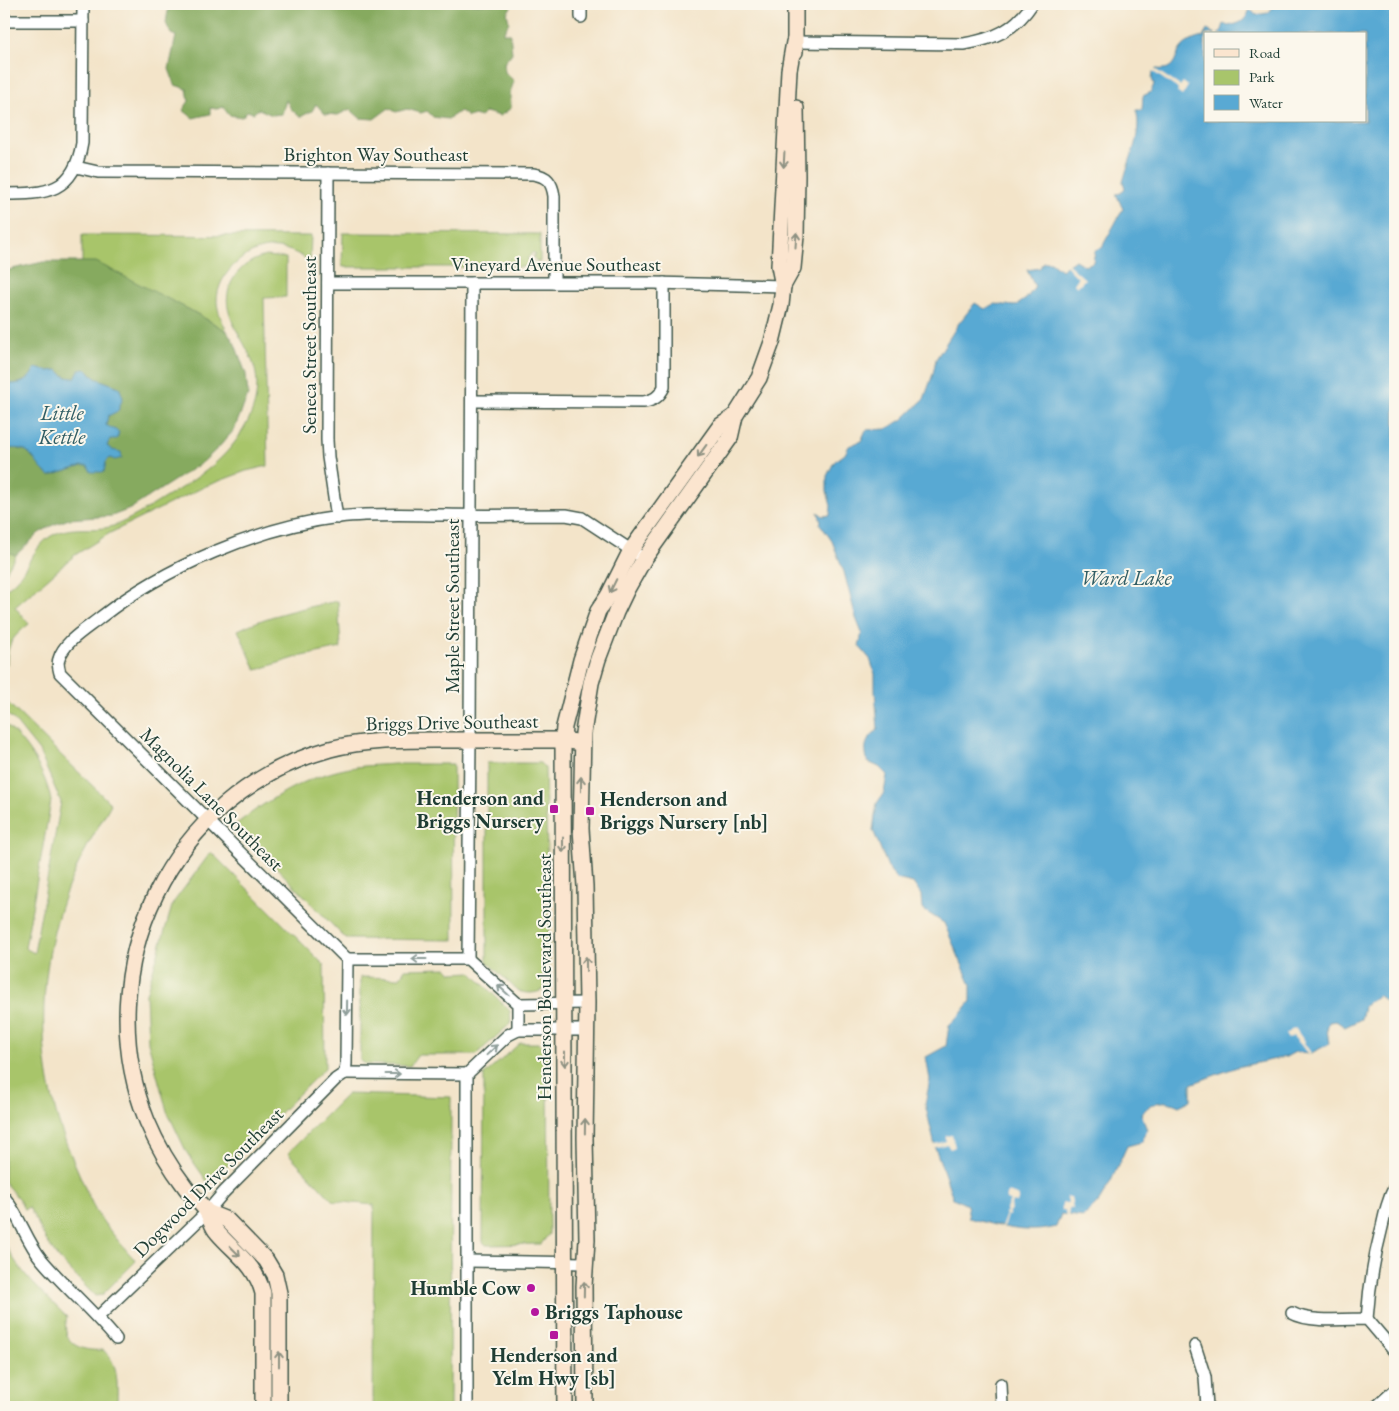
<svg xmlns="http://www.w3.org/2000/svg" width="1399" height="1411" font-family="'EB Garamond',serif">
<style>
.green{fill:#a8c56b;stroke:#648150}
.forest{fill:#86aa5f;stroke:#52744a}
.water{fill:#59a9d3;stroke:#3c7384}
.pier{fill:#f3e4c9}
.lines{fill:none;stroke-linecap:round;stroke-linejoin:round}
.street-casing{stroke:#3f564a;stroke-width:14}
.secondary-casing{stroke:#3f564a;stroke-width:18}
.street{stroke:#fff;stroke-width:11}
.secondary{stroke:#fbe5cf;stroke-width:15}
.oneway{stroke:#8d9182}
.oneway2{stroke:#8f9e9a}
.poi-dot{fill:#b5179e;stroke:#fbf7ec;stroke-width:2}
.labels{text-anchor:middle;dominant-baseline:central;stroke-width:4;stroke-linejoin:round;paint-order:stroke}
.street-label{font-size:20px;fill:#1f3d34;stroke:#fbf7ec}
.poi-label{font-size:20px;font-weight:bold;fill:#1f3d34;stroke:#fbf7ec;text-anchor:end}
.water-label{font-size:21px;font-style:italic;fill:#305d64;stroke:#fbf7ec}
</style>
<rect width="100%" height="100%" fill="#fbf7ec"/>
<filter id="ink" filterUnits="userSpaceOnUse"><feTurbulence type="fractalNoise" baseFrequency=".02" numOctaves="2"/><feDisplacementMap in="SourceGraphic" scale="10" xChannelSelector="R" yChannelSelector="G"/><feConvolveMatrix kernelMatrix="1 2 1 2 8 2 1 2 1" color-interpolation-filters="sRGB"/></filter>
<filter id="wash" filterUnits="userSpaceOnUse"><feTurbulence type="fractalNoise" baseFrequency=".0096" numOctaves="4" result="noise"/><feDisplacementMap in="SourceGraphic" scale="20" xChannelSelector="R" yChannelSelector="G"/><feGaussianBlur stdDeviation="1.12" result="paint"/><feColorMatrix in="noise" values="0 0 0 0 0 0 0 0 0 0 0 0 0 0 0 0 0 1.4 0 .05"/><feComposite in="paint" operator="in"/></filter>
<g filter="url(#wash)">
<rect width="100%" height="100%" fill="#f3e4c9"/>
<!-- green -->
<g class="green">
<polygon points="343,233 540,234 540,262 537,262 533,257 535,254 533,252 527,259 532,261 536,267 343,267 342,265"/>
<path d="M82 235 311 236 310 261C300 255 290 249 278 248 250 244 216 273 217 302 218 313 222 321 227 331L190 310 82 262Z"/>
<path d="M266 256 286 258V297L264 298 268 466 246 471 206 486 110 533 75 555 15 607 29 624C13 637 7 643 7 664H4V591C8 587 14 583 18 578 30 563 37 541 57 533 75 525 95 532 113 526 130 520 147 509 163 499 199 477 228 460 248 421 256 405 260 385 254 366 244 334 213 310 235 276 243 265 253 259 266 256Z"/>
<polygon points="4,551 16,555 4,575"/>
<path d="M338 601 341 648 298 657 256 670 238 630C271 614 303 608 338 601Z"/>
<path d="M4 699 111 804C92 838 71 872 60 910 41 971 38 1042 54 1105 59 1127 68 1148 77 1169 85 1187 92 1207 104 1223 114 1236 125 1249 136 1261L102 1295 95 1296 58 1258 46 1240 29 1207 24 1209 18 1198 4 1182V723C26 742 46 772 51 801L25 948 34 953 61 802 39 751 14 720 4 712Z"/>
<path d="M487 763H540L545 768 550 985C541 993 530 995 518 991L487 962Z"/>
<path d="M395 764H453L454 940 346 939 235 825C271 797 310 774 356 767 369 765 383 765 395 764Z"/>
<polygon points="211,852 324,965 325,1068 209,1184 187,1153 167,1111 148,1042 146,994 173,903"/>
<polygon points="448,968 452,973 471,972 510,1011 511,1023 476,1055 418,1055 410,1066 365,1064 360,1060 360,977 400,978 405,969"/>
<polygon points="520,1043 538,1043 548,1050 549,1234 541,1244 486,1245 483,1242 484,1075"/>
<polygon points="347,1094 451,1097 450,1407 373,1407 374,1205 333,1201 288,1153"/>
<path d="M4 1242C20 1274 42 1292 67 1317 60 1343 80 1352 103 1350 120 1363 117 1388 117 1407H4Z"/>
</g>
<!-- forest -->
<g class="forest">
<polygon points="169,4 513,4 507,13 509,22 503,33 510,33 512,53 504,63 505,72 514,81 510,93 511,108 500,116 486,112 480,117 475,115 468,117 460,111 448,119 433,117 427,111 421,113 407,109 396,112 389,108 374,119 360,118 350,109 338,115 325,114 316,104 312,111 300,117 291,109 286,100 282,114 272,115 259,109 253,113 247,111 242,117 229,115 223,107 217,109 210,108 210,114 193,118 183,110 189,101 187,89 175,85 169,69 176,36 171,34 166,23"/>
<path d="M43 262H96L190 310 227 331 235 344 246 374 248 395 234 430 219 447 203 462 130 509 112 516 69 519 53 525 39 533 16 555 4 551V448H15L27 451 50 476 82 466 106 462 110 458 112 450 107 446 110 439 106 425 108 416 112 413 119 387 95 378 90 372C75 378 70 382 58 370L48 371 40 369C29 378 22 386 7 383L4 387V271Z"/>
</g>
<!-- water -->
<g class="water">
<path d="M1276 4H1310L1316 5V4H1395V1004L1391 1005 1378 995 1364 1006 1361 1019 1345 1027 1336 1021 1329 1022 1327 1029 1329 1044 1311 1053 1295 1052 1286 1057 1237 1067 1191 1084V1100L1179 1106C1162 1098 1155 1102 1141 1113L1147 1130 1142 1142 1127 1146 1111 1181 1098 1203 1083 1217 1061 1214 1056 1227C1027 1235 997 1226 969 1218L967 1205 953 1198 936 1150 925 1104 930 1080 926 1057 946 1046 949 1025 960 1015 971 1001V985L944 923 922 909 921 895 913 883 896 879 888 867 873 830 877 803 884 793 887 775 879 767 868 762C863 746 866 740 878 729L875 691V674L870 659 859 646 862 633 856 618 844 572 832 541 820 524 821 521 818 512 823 516 830 515 831 506 827 491V476L834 462 845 454 849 446 861 441 866 430 886 429 902 420 924 399 933 374 936 359 959 323 975 303 985 309 995 304 1015 306 1026 299 1035 287 1027 270 1040 268 1043 262H1051L1061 270 1075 260 1085 266 1093 262 1095 251 1102 247 1123 209 1116 194 1121 193 1125 188 1123 182C1129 159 1143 133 1136 110H1142L1143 96 1151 92 1154 84 1152 79 1153 71 1156 69C1180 72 1172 52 1187 43 1192 40 1198 38 1203 37L1207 30 1215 34H1205V121H1365V34H1218L1222 30 1224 24 1228 26C1241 23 1245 22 1250 9L1256 15 1268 13Z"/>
<path d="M35 368 48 371 58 370C63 376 67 378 75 378L79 370 86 369 95 378 119 387 123 397 118 411 108 416 106 425 119 432 117 439H110L107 446 112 450 121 452 122 458 115 460 110 458 106 462 104 472H91L88 466H82L50 476C38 468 36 459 28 452 22 447 11 449 4 448V387L6 383C21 386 29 381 35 368Z"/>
</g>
<!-- pier -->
<g class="pier">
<polygon points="1153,68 1180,86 1183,82 1188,86 1182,96 1177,92 1178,89 1152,71"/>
<polygon points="1067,263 1085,279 1077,287 1074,284 1078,278 1065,264"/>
<polygon points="1295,1028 1305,1042 1304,1043 1311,1053 1309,1054 1293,1036 1288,1039 1285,1034"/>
<polygon points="952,1135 955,1147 950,1149 947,1144 933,1148 932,1145 946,1141 946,1136"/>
<polygon points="1008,1192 1019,1196 1017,1203 1012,1202 1010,1208 1011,1209 1008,1213 1010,1214 1009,1216 1007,1215 1003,1228 1001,1228 1006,1214 1004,1213 1007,1212 1006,1209 1010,1201 1006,1200"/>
<polygon points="1067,1197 1071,1197 1073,1208 1069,1209 1068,1218 1066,1217 1065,1210 1062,1210 1062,1203 1068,1203"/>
</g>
</g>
<g filter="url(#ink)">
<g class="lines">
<!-- street casing -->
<g class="street-casing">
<g id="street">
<polyline points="581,17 581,4"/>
<polyline points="4,21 83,21"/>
<path d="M794 42 964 44C994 39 1015 30 1032 4"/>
<path d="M76 167 98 172 533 174C547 176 552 182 554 196V283"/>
<polyline points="328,173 327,440 328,457 337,518"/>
<path d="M4 194C46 194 74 193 82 143L83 4"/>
<polyline points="328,283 654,283 783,286"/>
<path d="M472 401 644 402C654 400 659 397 664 387V283"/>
<path d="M347 959 60 673C59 669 57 663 59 659 64 641 88 628 101 617 165 567 259 527 339 517 375 513 410 515 445 515 486 516 526 515 566 515L582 518 637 554"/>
<polyline points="347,959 468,959 518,1004 518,1030"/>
<polyline points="468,959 470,740 472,283"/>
<polyline points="518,1004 587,1003"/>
<polyline points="345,1073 467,1074 508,1035 518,1030 587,1030"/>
<polyline points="345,1073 346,1064 347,959"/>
<path d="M4 1197C20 1216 26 1241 42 1260 65 1287 93 1311 116 1339"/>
<polyline points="467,1261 585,1263"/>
<path d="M1292 1313C1309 1323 1347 1319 1367 1319L1395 1352"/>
<polyline points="98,1317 207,1212 224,1192 336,1079 345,1073"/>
<path d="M1367 1319C1369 1288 1374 1257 1382 1227 1385 1213 1388 1199 1395 1186"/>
<polyline points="1195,1346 1205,1377 1207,1407"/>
<polyline points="1001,1384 1002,1407"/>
<polyline points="467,1407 467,1074"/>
<polyline points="1376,1407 1395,1390"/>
</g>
</g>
<!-- secondary casing -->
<g class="secondary-casing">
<g id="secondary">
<polyline points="795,4 795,52"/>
<polyline points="783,286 793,268 796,236 797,176 796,108"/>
<polyline points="207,1212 227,1220 266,1260 275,1275 279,1293 279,1407"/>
<path d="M263 1407V1293C255 1264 236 1254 217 1232 212 1227 211 1219 207 1212 201 1203 192 1196 186 1188 170 1167 157 1145 147 1121 86 969 170 793 330 749 369 739 408 740 448 740 486 740 524 740 563 740L582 743"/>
<path d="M565 1407C563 1185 565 963 563 740L564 727 581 660 598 611 608 596 631 550 720 426 735 416"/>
<polyline points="585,1407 584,1286 587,1240 585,1138 587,1003 585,886 581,829 583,733 591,683 598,659 616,612 627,589 644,559 730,438 735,416 759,378 772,342 781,305 783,286 779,266 789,70 794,42"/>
</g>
</g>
<!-- street -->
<use href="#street" class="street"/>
<!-- secondary -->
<use href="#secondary" class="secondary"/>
</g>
<!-- one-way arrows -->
<defs><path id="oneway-shaft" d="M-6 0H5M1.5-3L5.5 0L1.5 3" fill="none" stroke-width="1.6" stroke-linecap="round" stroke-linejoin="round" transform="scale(1.25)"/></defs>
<g class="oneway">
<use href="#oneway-shaft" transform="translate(784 160) rotate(93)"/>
<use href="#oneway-shaft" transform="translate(796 240) rotate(-86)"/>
<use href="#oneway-shaft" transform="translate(702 451) rotate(126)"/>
<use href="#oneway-shaft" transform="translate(613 586) rotate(116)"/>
<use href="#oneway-shaft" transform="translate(581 784) rotate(-90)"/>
<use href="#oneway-shaft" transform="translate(563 845) rotate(90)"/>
<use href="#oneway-shaft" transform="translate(586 964) rotate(-91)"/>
<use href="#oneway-shaft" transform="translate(565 1059) rotate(90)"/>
<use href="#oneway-shaft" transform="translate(585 1126) rotate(-89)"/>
<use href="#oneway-shaft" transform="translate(235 1251) rotate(45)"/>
<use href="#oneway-shaft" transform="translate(584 1289) rotate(-89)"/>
<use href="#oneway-shaft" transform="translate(279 1359) rotate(-90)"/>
</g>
<g class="oneway2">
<use href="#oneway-shaft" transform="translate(419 959) rotate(180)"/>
<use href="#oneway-shaft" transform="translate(503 990) rotate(-138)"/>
<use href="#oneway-shaft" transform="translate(347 1008) rotate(91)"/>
<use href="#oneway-shaft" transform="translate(492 1050) rotate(-43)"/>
<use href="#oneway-shaft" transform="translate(393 1074)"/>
</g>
</g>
<!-- markers -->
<g class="poi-dot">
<rect x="549" y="804" width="10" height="10" rx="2.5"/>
<rect x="585" y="806" width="10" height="10" rx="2.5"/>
<circle cx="531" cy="1288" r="5"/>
<circle cx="535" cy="1312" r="5"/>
<rect x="549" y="1330" width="10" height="10" rx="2.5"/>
</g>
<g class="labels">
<!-- street labels -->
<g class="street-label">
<text x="376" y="154">Brighton Way Southeast</text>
<text x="556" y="264">Vineyard Avenue Southeast</text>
<text transform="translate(309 345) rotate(-90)">Seneca Street Southeast</text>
<text transform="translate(452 606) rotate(-90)">Maple Street Southeast</text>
<text transform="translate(452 722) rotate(-1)">Briggs Drive Southeast</text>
<text transform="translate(212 799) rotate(45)">Magnolia Lane Southeast</text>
<text transform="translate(544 977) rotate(-90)">Henderson Boulevard Southeast</text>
<text transform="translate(208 1182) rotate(-45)">Dogwood Drive Southeast</text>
</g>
<!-- poi labels -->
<g class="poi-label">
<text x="544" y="798">Henderson and<tspan x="544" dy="23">Briggs Nursery</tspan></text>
<text x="600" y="799" text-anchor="start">Henderson and<tspan x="600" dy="23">Briggs Nursery [nb]</tspan></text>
<text x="521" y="1288">Humble Cow</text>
<text x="545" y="1312" text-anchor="start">Briggs Taphouse</text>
<text x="554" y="1355" text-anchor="middle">Henderson and<tspan x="554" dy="23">Yelm Hwy [sb]</tspan></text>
</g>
<!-- water labels -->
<g class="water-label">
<text x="62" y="412">Little<tspan x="62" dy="24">Kettle</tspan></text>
<text x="1126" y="577">Ward Lake</text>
</g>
</g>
<!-- margin -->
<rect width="1399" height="1411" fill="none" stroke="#fbf7ec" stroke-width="20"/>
<!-- legend -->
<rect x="1204" y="32" width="162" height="90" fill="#fbf7ec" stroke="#a3ada2"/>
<rect x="1214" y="49" width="25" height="8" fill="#fbe5cf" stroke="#a3ada2"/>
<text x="1249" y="58" font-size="15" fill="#1f3d34">Road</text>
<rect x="1214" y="70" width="25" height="15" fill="#a8c56b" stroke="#a3ada2"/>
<text x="1249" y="82" font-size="15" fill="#1f3d34">Park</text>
<rect x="1214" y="95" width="25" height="15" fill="#59a9d3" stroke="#a3ada2"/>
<text x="1249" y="108" font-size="15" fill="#1f3d34">Water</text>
</svg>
